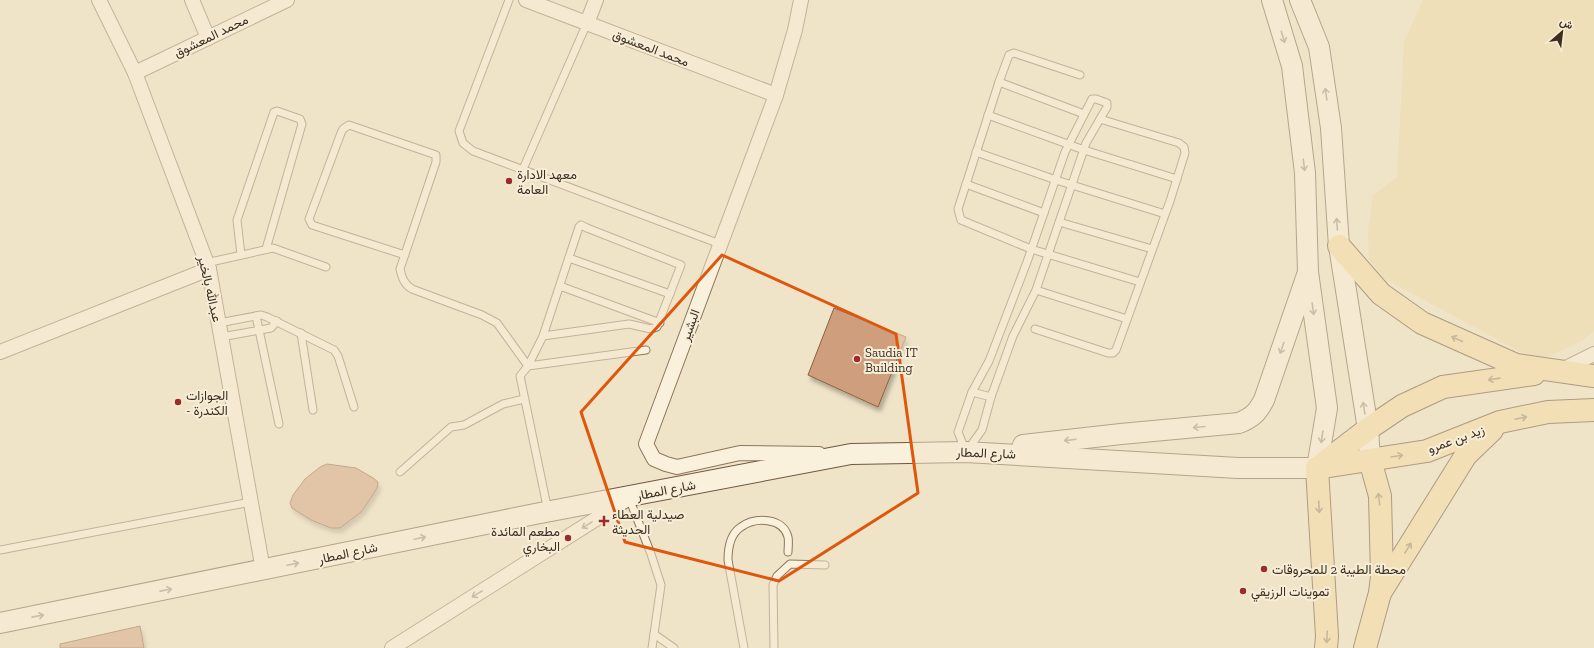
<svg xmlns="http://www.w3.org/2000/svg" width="1594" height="648" font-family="'Zilla Slab',Vazirmatn,serif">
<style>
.sand{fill:#ecd9a5}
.building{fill:#cf9f7d;stroke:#8d5f41;filter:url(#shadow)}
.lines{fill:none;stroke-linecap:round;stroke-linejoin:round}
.lane-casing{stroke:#8d765c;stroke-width:9}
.street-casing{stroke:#8d765c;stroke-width:16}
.secondary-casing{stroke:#6f573f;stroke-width:22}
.primary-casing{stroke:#5b4430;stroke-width:24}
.lane{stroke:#faf1dc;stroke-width:7}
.street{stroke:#faf1dc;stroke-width:14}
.secondary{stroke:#faf1dc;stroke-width:20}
.primary{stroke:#f3d9a0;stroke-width:22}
.oneway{stroke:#9c907e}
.oneway2{stroke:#988460}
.marked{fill:none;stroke:#df570d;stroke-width:3;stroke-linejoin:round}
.poi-dot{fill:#9e2a2b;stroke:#f7eed8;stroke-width:1.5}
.labels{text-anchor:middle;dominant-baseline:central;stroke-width:4;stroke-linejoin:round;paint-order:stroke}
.street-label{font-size:13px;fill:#3d2e20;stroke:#f7eed8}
.poi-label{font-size:13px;fill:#3d2e20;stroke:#f7eed8;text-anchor:start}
</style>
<defs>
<filter id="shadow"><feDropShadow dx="2.5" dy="4.5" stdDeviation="2" flood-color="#0004"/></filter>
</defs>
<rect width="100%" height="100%" fill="#f0e4c8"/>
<!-- sand -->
<polygon class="sand" points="1423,0 1594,0 1594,331 1582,341 1548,357 1528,356 1385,279 1369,260 1368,230 1373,195 1397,177 1404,42"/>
<!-- building -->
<g class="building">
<polygon points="834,308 906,337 878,407 808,375"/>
<polygon points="327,464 356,468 373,478 378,482 377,488 372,496 361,512 340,528 331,528 311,520 292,508 290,503 293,495 305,479 320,467"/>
<polygon points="140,626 144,648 60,648 60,644"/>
</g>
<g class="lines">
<!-- lane casing -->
<g class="lane-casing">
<g id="lane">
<polyline points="509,0 459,131 463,143 473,151 720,244"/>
<polyline points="1080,75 1014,53 1009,55 999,82 1084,114"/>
<polyline points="999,82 958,209 961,220 1031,249 1140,282"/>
<polygon points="1092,99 1096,99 1107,103 1107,107 1086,143 1036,290 1013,336 991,397 982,430 966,452 958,432 972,392 989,361 1027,262 1065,152"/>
<polyline points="988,115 1084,150 1177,179"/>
<polyline points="976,152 1056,180 1165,214"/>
<polyline points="523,169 587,23"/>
<polyline points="966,184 1044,213"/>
<polyline points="1059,222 1152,249"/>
<polyline points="241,255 237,220 274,112 277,111 300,119 302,124 266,249"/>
<path d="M405 255 312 225 309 219 341 133 343 129 349 125 436 155V162L400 269C402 278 404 284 412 289L482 315 497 323 528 366 646 350"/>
<polyline points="569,258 670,294"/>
<polyline points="206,263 273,248 326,267"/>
<polyline points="560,286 660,323"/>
<polyline points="1036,290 1127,319"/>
<polyline points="256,316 279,424"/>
<polyline points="219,323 261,315 267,317 334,350 338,356 354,407"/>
<polyline points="1035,329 1108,353 1113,353 1116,350 1170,201 1185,153 1184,147 1179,143 1100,119"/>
<polyline points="301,333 313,410"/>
<polyline points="543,336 629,324 651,329 657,327 681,265 587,228 581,225 579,227 543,336 528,366 520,376 548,511"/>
<polyline points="221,337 271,328 277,321"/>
<polyline points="972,392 991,397"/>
<polyline points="400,472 451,427 464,425 503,404 524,399"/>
<polyline points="629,498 651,554 661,585 652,648"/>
<polyline points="0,550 251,502"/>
<polyline points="654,634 674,648"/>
<path d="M744 648 728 560C728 548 730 534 741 527 755 517 783 517 788 537 789 542 788 548 788 552"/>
<polyline points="774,648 773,585 777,576 790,564 825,565"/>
</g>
</g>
<!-- street casing -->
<g class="street-casing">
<g id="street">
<polyline points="99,0 135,73 209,269 263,570"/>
<polyline points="192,0 208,38"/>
<polyline points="526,0 776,95"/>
<polyline points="801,0 795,30 776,95 646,444 654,459 666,464 677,467 740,453 819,454"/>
<polyline points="587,23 596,0"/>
<polyline points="135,73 287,0"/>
<polyline points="0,352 209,269"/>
<polyline points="1560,371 1594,354"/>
<polyline points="392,648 626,500"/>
</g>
</g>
<!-- secondary casing -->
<g class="secondary-casing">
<g id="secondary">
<polyline points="1300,0 1319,47 1331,128 1339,246 1368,429 1370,460"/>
<path d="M1023 445 1121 434 1239 423C1253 417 1257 413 1264 400L1307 275"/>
<polyline points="0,623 535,514 851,454 966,452 1238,468 1317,468 1327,408 1308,272 1305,173 1292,66 1272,0"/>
</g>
</g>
<!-- primary casing -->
<g class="primary-casing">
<g id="primary">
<polyline points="1339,246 1381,294 1422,323 1516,365 1594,376"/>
<polyline points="1320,466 1368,429 1402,406 1443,387 1534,374"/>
<polyline points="1317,468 1427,451 1500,422 1548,412 1594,410"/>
<polyline points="1317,468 1327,636 1326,648"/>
<polyline points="1380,593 1466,455 1492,430"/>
<polyline points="1365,648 1380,593 1382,576 1380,496 1370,460"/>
</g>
</g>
<!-- lane -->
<use href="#lane" class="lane"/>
<!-- street -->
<use href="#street" class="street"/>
<!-- secondary -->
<use href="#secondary" class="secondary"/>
<!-- primary -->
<use href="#primary" class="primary"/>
</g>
<!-- one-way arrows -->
<defs><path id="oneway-shaft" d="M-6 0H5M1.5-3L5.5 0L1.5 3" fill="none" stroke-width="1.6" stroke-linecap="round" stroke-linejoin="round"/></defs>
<g class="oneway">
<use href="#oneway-shaft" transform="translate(1283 37) rotate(73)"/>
<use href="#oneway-shaft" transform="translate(1326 94) rotate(-99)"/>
<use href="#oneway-shaft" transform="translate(1304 165) rotate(83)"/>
<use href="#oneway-shaft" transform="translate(1337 224) rotate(-94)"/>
<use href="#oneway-shaft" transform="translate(1313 309) rotate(82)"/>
<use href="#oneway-shaft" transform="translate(1282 348) rotate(109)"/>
<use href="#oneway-shaft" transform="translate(1364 408) rotate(-99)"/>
<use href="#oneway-shaft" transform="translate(1199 427) rotate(175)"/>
<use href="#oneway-shaft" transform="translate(1322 437) rotate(99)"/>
<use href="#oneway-shaft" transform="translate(1070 440) rotate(173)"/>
<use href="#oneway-shaft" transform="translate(587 525) rotate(148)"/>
<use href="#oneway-shaft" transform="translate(420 538) rotate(-12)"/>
<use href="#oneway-shaft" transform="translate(293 564) rotate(-12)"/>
<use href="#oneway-shaft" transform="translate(166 590) rotate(-11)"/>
<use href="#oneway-shaft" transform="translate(477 594) rotate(148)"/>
<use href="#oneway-shaft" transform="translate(38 616) rotate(-11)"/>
</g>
<g class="oneway2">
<use href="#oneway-shaft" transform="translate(1457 339) rotate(-156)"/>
<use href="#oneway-shaft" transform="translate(1494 379) rotate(172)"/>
<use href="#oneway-shaft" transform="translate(1521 418) rotate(-12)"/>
<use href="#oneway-shaft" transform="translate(1397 456) rotate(-9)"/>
<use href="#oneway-shaft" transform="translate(1379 499) rotate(-96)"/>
<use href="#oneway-shaft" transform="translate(1319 507) rotate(87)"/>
<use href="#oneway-shaft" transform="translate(1408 548) rotate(-58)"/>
<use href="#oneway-shaft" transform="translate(1327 637) rotate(93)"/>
</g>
<!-- marked area -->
<path d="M0 0H1594V648H0ZM722 255 896 334 918 493 779 581 625 542 581 412Z" fill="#f0e4c8" fill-opacity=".55" fill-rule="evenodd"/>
<path class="marked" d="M722 255 896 334 918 493 779 581 625 542 581 412Z"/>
<!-- markers -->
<g class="poi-dot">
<circle cx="509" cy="181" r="4"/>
<circle cx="857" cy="359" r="4"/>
<circle cx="178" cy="402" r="4"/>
<path d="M602 515h4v4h4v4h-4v4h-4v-4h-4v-4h4z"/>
<circle cx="568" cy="538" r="4"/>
<circle cx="1264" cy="569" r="4"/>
<circle cx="1243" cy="591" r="4"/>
</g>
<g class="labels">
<!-- street labels -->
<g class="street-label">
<text transform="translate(211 36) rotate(-26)">محمد المعشوق</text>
<text transform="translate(651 48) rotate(21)">محمد المعشوق</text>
<text transform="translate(210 289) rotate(77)">عبدالله بالخير</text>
<text transform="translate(690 325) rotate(-70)">البشير</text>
<text transform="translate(1456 439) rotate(-20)">زيد بن عمرو</text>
<text transform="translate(986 453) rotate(2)">شارع المطار</text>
<text transform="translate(666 490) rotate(-11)">شارع المطار</text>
<text transform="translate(348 553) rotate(-12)">شارع المطار</text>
</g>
<!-- poi labels -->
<g class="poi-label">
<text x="517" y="174">معهد الادارة<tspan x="517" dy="15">العامة</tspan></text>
<text x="865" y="352">Saudia IT<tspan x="865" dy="15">Building</tspan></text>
<text x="186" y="395">الجوازات<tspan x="186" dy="15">- الكندرة</tspan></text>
<text x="612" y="514">صيدلية العطاء<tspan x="612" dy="15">الحديثة</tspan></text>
<text x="560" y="531" text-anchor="end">مطعم المائدة<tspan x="560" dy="15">البخاري</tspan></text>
<text x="1272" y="569">محطة الطيبة 2 للمحروقات</text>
<text x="1251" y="591">تموينات الرزيقي</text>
</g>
</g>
<!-- north arrow -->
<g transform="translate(1562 32) rotate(28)" stroke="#f7eed8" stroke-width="3" paint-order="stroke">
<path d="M0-3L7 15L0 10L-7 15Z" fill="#3d2e20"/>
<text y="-6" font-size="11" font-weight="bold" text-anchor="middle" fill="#3d2e20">ش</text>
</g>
</svg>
